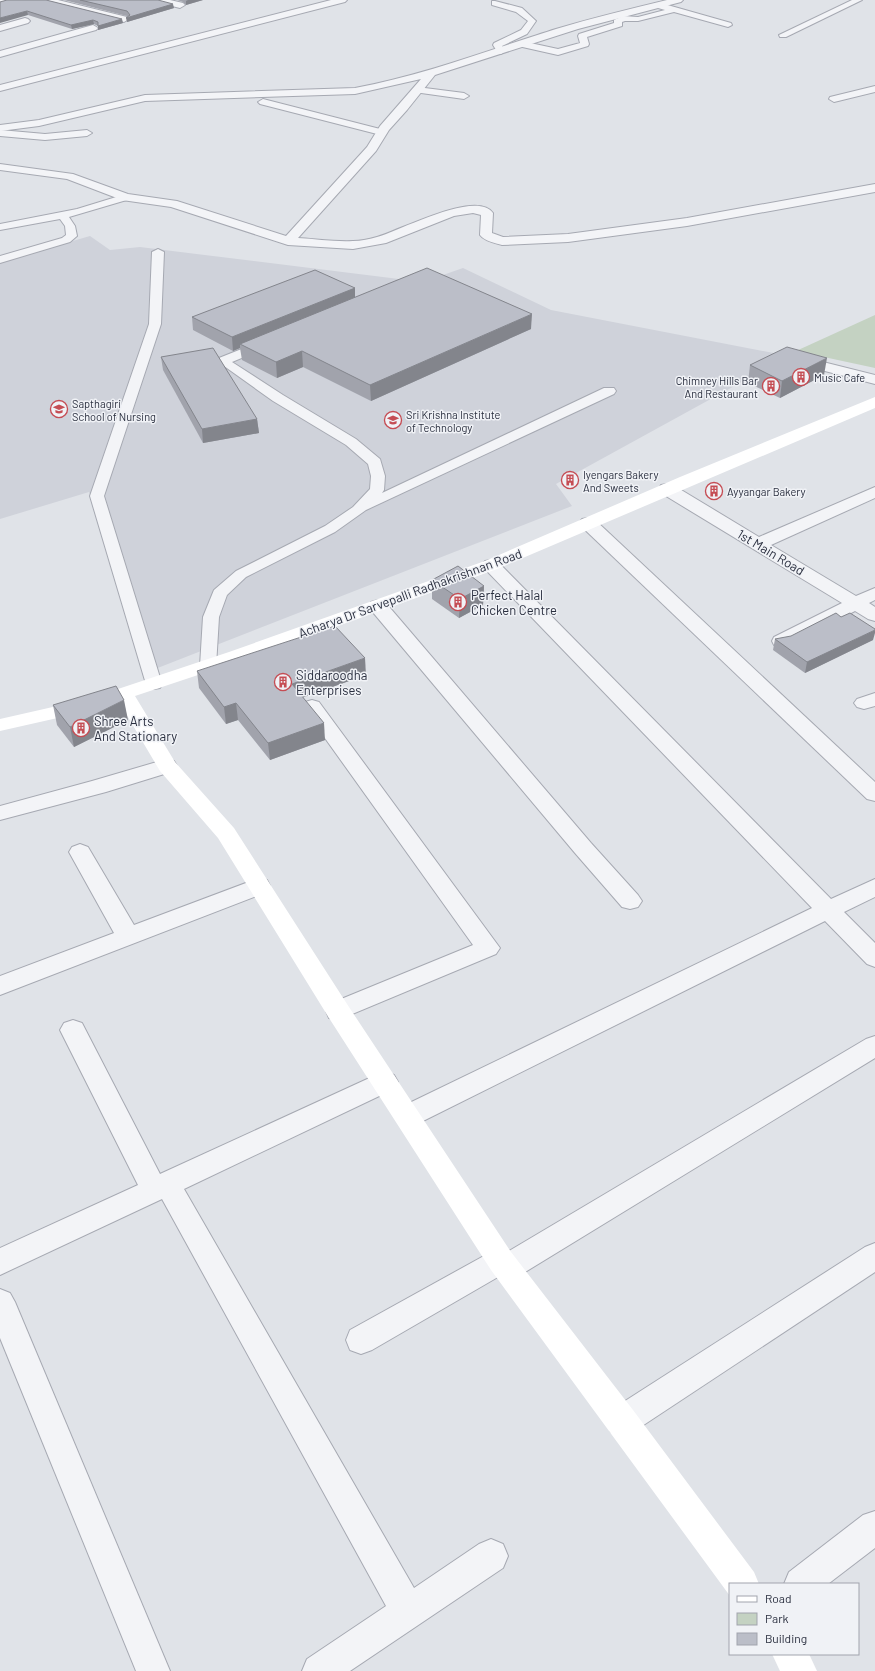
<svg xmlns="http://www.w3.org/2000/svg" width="875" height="1671" font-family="Barlow,sans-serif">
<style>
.built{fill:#cfd2da}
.green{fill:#c4d2c2}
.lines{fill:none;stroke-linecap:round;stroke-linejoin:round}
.lane-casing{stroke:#a6a9b2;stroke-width:2}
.street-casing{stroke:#a6a9b2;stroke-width:2}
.lane{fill:#f3f4f7;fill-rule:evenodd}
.street{fill:#f3f4f7;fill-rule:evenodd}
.secondary{fill:#fff;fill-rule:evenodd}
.wall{fill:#a1a3ac}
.shaded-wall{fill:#83858c}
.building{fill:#bbbec8;stroke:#83858c}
.labels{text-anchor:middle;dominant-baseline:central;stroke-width:3;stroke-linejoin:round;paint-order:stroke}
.far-poi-label{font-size:11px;fill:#2a2f3f;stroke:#f0f2f6;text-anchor:start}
.street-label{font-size:13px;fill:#2a2f3f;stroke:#f0f2f6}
.poi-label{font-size:13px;fill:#2a2f3f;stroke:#f0f2f6;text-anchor:start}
</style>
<rect width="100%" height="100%" fill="#e0e3e8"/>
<!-- built -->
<polygon class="built" points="90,236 110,250 140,247 423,282 463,268 551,310 789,356 556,484 572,506 150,671 89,492 0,519 0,262"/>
<!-- green -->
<polygon class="green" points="875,315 875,368 796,351"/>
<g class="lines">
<!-- lane casing -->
<g class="lane-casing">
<g id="lane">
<polygon points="852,0 862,0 786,37 780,37 779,35"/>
<polygon points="492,1 495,1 522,8 536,21 527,34 502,46 505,51 501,54 498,53 493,45 494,43 521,30 528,21 516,12 492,5"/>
<polygon points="658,4 664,4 731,23 732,25 728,27 674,12 638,21 625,21 622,22 622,26 587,37 589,44 588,46 558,55 518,46 517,44 521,41 558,49 580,43 578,36 579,34 614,23 614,20 623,16 638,17 665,10 658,8"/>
<polygon points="417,87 464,93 469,96 464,99 414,92 412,90"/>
<polygon points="263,99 384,130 386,132 381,135 260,104 258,102"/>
<polygon points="0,130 45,134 87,130 92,133 87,136 45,140 0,136"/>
<polygon points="126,194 131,197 130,199 69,217 75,226 77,236 70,242 0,263 0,256 62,238 66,235 65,226 60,219 0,230 0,224 77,209"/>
<polygon points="158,249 164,252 161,324 104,496 162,684 160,688 154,689 148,688 146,684 90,496 149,324 152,252"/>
<polygon points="264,340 268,341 270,344 268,347 232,362 283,395 356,439 380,459 385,476 384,490 382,493 604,388 614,388 616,391 614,394 366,510 335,532 246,577 227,595 219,617 216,666 214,670 208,671 202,670 200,666 203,617 214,590 236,571 325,526 353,507 370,489 371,476 368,464 346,445 273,401 217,361 219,358"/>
</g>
</g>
<!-- street casing -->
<g class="street-casing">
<g id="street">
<polygon points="0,0 12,0 10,2 0,5"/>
<polygon points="42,0 58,0 127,17 129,19 124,22 44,2"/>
<polygon points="154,0 170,0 183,3 185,5 180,8 156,2"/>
<polygon points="331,0 347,0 345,2 0,91 0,85"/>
<path d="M667 0H683L681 2 578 29 435 75 407 110 389 130 376 151 298 238C316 239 335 242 353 241 361 241 370 239 377 237 399 231 477 189 493 213L492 233 503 237 568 234 687 218 875 184V192L687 226 568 242 502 245C495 243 484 241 480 235L481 215 473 213 454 216 386 243 353 249 288 245 171 207 122 200 67 179 0 170V164L73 174 128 194 177 201 286 236 367 147 380 126 421 79 355 94 145 101 39 126 0 131V125L39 120 145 95 355 88C424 75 489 50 556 29 592 18 630 9 667 0Z"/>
<polygon points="25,18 28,19 30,21 28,23 0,31 0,25"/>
<polygon points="93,25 98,28 96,30 0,57 0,51"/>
<polygon points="875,86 875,92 834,102 829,99 830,97"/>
<polygon points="799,356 875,375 875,384 794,363 792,360 794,357"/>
<polygon points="667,484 673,485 759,537 875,487 875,498 771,545 856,596 875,588 875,600 869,603 875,607 875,621 868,619 855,611 788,645 781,647 774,645 772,641 774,637 842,603 661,493 659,489 661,485"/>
<polygon points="588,518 594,519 875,782 875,801 867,799 582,527 579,523 582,519"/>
<polygon points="491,560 497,561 831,899 875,879 875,897 844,912 875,943 875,967 867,964 825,921 417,1124 408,1127 399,1124 395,1116 399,1108 812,908 485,569 482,565 485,561"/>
<polygon points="378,600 385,602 591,843 638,895 642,901 638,907 630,909 622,907 575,853 371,610 369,606 371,602"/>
<polygon points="875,693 875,706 864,709 857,707 854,703 857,699"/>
<polygon points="312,700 319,702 500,948 496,954 338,1020 329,1018 326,1011 329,1004 473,945 302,706 305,702"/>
<polygon points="167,759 174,761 177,766 174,771 106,792 0,820 0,806 92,781"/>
<polygon points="80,844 88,847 134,925 259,878 267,880 270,886 267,892 0,995 0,976 114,933 69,852 72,847"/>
<polygon points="73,1020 82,1023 160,1174 376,1075 385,1072 394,1075 398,1082 394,1089 184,1189 414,1588 479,1544 491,1539 503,1544 508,1556 503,1568 350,1671 302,1671 307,1659 386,1606 162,1199 0,1275 0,1248 138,1185 60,1030 64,1023"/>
<polygon points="875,1036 875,1058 517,1277 507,1281 498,1277 372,1350 361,1354 350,1350 346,1340 350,1330 491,1252 501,1248 509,1251 866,1039"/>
<polygon points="875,1243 875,1272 633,1432 622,1436 611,1432 606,1421 611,1410 865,1247"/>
<polygon points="0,1289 10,1293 15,1302 170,1671 136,1671 0,1338"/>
<polygon points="875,1511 875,1548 828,1584 784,1584 789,1572 863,1515"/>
</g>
</g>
<!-- lane -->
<use href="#lane" class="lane"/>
<!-- street -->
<use href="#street" class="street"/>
<!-- secondary -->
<g class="secondary">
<polygon points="875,397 875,408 497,569 243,660 135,696 175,762 234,828 347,1004 511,1252 633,1410 754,1572 759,1584 730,1584 730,1596 491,1270 329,1018 218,838 160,771 119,702 93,710 0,731 0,719 88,699 229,652 485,561 680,477"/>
<polygon points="772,1654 809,1654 817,1671 780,1671"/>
</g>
</g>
<!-- wall -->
<g class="wall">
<polygon points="64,0 158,0 174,8 127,22 128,16 127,16"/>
<polygon points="177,0 203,0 186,5 183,2"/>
<polygon points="0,2 123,23 98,30 98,26 94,24 72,29 28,15"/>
<polygon points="355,288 355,297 531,329 371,401 303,367 277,378 242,360 240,348 233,351 193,330 192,317"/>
<polygon points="161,357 257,419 259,433 203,443 163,370"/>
<polygon points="750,365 824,375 780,398 748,383"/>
<polygon points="432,580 484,586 483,605 459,618 432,599"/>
<polygon points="775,639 873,640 805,673 773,650"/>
<polygon points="197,671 366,675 303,697 325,740 270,760 238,720 226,724 199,688"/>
<polygon points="53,705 128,720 74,747 57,725"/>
</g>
<!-- shaded-wall -->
<g class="shaded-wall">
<polygon points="188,0 203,0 186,5 186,1"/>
<polygon points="173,4 174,8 127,22 126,18"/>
<polygon points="27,11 28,15 0,23 0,18"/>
<polygon points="122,19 123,23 98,30 98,26"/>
<polygon points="93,20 94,24 72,29 71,25"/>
<polygon points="355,288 355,301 240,344 240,348 233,351 232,337"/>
<polygon points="532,314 531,329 371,401 370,385"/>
<polygon points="302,351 303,367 277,378 276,362"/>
<polygon points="827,358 824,375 780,398 782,381"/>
<polygon points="257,419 259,433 203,443 202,429"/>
<polygon points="484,586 483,605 459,618 460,599"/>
<polygon points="875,630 875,633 873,640 805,673 807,662"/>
<polygon points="365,658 366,675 293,701 292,684"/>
<polygon points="124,700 128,720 74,747 70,727"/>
<polygon points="236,703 238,720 226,724 224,707"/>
<polygon points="324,723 325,740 270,760 268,743"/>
</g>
<!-- building -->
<g class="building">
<polygon points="7,0 46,0 122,19 98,26 98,22 93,20 71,25 27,11 0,18 0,2"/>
<polygon points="80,0 158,0 173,4 126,18 130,15 127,11"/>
<polygon points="427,268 532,314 370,385 302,351 276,362 240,344"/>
<polygon points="315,270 355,288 232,337 192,317"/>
<polygon points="787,347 827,358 782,381 750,365"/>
<polygon points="213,348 257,419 202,429 161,357"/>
<polygon points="458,566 484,586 460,599 432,580"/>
<polygon points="836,613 841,617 850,613 875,629 875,630 807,662 775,639 791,636"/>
<polygon points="335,626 365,658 292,684 324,723 268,743 236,703 224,707 197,671"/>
<polygon points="116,686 124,700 70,727 53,705"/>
</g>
<!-- icons -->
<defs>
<g id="building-ring" transform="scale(0.9)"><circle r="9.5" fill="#f0f2f6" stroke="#c54d54" stroke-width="1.5"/><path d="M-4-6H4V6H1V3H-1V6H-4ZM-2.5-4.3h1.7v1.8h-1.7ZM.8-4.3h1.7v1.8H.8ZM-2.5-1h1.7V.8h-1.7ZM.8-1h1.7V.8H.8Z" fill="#c54d54"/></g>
<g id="university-ring" transform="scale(0.9)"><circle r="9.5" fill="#f0f2f6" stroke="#c54d54" stroke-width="1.5"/><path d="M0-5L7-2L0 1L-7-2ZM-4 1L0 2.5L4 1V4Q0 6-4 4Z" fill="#c54d54"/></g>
</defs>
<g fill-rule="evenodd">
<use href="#building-ring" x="801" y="377"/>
<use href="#building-ring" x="771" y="386"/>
<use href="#university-ring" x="59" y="409"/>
<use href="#university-ring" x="393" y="420"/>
<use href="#building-ring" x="570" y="480"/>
<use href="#building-ring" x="714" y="491"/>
<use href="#building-ring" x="458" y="602"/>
<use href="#building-ring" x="283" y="682"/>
<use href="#building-ring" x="81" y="728"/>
</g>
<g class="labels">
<!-- far-poi labels -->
<g class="far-poi-label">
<text x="814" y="377">Music Cafe</text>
<text x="758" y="380" text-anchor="end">Chimney Hills Bar<tspan x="758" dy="13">And Restaurant</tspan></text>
<text x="72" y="403">Sapthagiri<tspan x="72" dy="13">School of Nursing</tspan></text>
<text x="406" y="414">Sri Krishna Institute<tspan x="406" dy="13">of Technology</tspan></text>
<text x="583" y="474">Iyengars Bakery<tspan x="583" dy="13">And Sweets</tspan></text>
<text x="727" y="491">Ayyangar Bakery</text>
</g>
<!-- street labels -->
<g class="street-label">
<text transform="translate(771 552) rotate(31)">1st Main Road</text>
<text transform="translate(410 593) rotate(-20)">Acharya Dr Sarvepalli Radhakrishnan Road</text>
</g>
<!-- poi labels -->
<g class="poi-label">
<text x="471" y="595">Perfect Halal<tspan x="471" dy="15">Chicken Centre</tspan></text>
<text x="296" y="675">Siddaroodha<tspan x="296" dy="15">Enterprises</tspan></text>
<text x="94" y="721">Shree Arts<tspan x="94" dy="15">And Stationary</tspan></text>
</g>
</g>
<!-- legend -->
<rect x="729" y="1583" width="130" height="72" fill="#f0f2f6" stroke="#a1a4ad"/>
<rect x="737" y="1596" width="20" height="6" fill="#ffffff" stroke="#a1a4ad"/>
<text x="765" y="1603" font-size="12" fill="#2a2f3f">Road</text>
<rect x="737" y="1613" width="20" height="12" fill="#c4d2c2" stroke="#a1a4ad"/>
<text x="765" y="1623" font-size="12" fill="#2a2f3f">Park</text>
<rect x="737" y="1633" width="20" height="12" fill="#bbbec8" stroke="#a1a4ad"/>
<text x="765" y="1643" font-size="12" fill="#2a2f3f">Building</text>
</svg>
